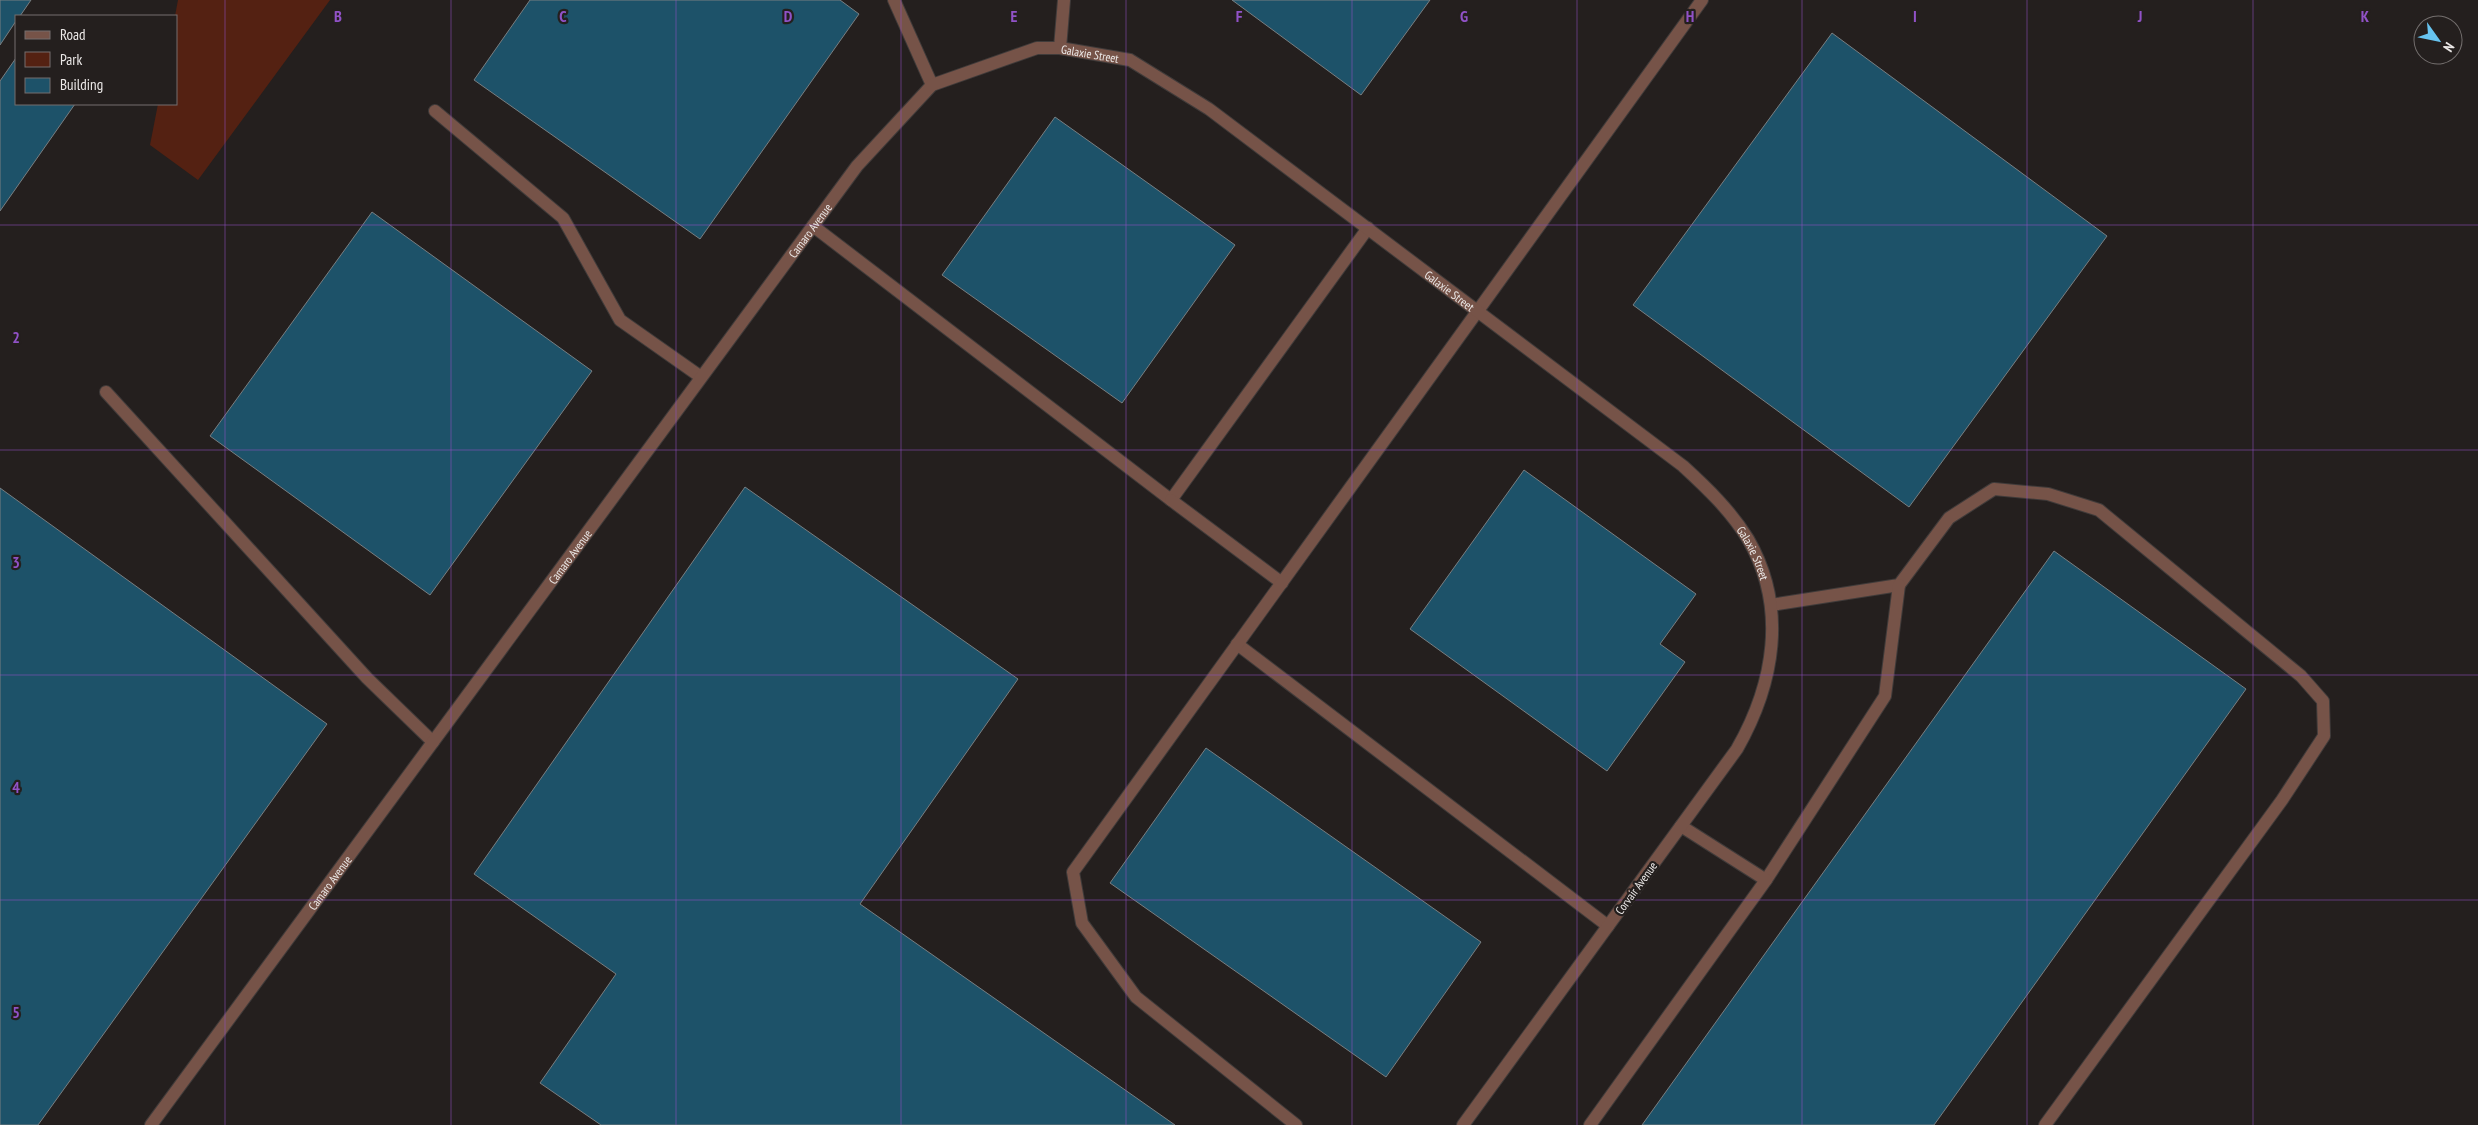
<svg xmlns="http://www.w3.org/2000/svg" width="2478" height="1125" font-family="'PT Sans Narrow',sans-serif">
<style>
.green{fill:#542112}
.building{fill:#1d5269;stroke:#797e81}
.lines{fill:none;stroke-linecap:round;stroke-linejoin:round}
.lane-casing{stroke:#403b3a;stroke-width:14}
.street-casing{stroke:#403b3a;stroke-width:14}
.lane{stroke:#765348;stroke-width:12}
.street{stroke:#765348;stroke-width:12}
.grid{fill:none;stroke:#9152c7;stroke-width:1;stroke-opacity:0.55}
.labels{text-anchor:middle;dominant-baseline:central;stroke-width:4.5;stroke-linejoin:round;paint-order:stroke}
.street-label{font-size:12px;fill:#ebe8e7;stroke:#241f1e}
.grid-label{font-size:16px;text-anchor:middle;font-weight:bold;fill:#9152c7;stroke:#241f1e;stroke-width:4.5;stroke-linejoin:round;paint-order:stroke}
</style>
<rect width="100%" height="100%" fill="#241f1e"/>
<!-- green -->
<polygon class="green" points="178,0 330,0 198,180 150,145 158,104 176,104 175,16"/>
<!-- building -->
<g class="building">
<polygon points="0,0 31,0 20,16 16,16 16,21 0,45"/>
<polygon points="530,0 840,0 859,14 700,239 474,80"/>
<polygon points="1232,0 1430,0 1361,95"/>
<polygon points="1832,33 2107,236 1909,507 1633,305"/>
<polygon points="16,58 16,104 75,104 0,211 0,81"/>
<polygon points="1055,117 1235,245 1122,403 942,275"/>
<polygon points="372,212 592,371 430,595 210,436"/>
<polygon points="1524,470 1696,594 1660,644 1685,662 1607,771 1410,629"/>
<polygon points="745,487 1018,679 860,904 1175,1125 601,1125 540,1083 616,974 474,874"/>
<polygon points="0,488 327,724 38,1125 0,1125"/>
<polygon points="2054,551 2246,689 1934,1125 1642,1125"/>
<polygon points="1206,748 1481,942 1386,1077 1110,883"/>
</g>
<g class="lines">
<!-- lane casing -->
<g class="lane-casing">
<g id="lane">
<polyline points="894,0 932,85"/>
<polyline points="1060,48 1064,0"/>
<polyline points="435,111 563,218 620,320 701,377"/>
<polyline points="813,226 1171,500 1368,228"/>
<polyline points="106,392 367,678 433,742"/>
<polyline points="1171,500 1282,583"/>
<polyline points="1771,605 1899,585 1949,518 1994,489 2048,494 2099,510 2301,676 2323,701 2324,736 2282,800 2045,1125"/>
<polyline points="1237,644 1608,926"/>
<polyline points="1766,880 1885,696 1899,585"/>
<polyline points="1296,1125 1136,997 1082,923 1073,872 1702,0"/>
<polyline points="1590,1125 1766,880 1681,826"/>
</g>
</g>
<!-- street casing -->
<g class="street-casing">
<g id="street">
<path id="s1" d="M151 1125 857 166 932 85 1037 48H1060L1130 60 1209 109 1683 466C1707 488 1731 511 1748 539 1788 608 1774 684 1737 749L1463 1125"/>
</g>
</g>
<!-- lane -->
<use href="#lane" class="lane"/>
<!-- street -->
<use href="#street" class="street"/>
</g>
<!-- grid -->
<path class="grid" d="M225 0V1125M451 0V1125M676 0V1125M901 0V1125M1126 0V1125M1352 0V1125M1577 0V1125M1802 0V1125M2027 0V1125M2253 0V1125M0 225H2478M0 450H2478M0 675H2478M0 900H2478"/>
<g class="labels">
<!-- street labels -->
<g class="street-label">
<text stroke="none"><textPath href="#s1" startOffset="1466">Galaxie Street</textPath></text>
<text stroke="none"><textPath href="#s1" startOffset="1111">Camaro Avenue</textPath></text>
<text stroke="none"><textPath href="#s1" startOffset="1901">Galaxie Street</textPath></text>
<text stroke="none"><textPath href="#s1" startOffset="2306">Galaxie Street</textPath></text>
<text stroke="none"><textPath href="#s1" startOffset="706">Camaro Avenue</textPath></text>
<text stroke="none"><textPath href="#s1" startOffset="301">Camaro Avenue</textPath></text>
<text transform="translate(1636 888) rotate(-54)">Corvair Avenue</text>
</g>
</g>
<g class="grid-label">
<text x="338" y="22">B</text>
<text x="563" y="22">C</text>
<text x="788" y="22">D</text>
<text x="1014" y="22">E</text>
<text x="1239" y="22">F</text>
<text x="1464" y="22">G</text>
<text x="1690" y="22">H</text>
<text x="1915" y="22">I</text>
<text x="2140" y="22">J</text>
<text x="2365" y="22">K</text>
<text x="16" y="343">2</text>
<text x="16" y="568">3</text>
<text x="16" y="793">4</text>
<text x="16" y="1018">5</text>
</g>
<!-- legend -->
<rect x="15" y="15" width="162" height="90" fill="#241f1e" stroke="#746f6e"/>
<rect x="25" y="31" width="25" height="8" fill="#765348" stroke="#746f6e"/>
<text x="60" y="40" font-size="15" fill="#ebe8e7">Road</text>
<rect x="25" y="52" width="25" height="15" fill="#542112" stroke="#746f6e"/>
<text x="60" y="65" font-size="15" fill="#ebe8e7">Park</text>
<rect x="25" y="78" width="25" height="15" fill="#1d5269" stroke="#746f6e"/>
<text x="60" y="90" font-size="15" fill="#ebe8e7">Building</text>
<!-- north arrow -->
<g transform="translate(2438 40) rotate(123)"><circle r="24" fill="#241f1e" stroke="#746f6e"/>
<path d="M0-4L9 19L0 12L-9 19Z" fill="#67c4f0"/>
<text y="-8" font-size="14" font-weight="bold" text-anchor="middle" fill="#ebe8e7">N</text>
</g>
</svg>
